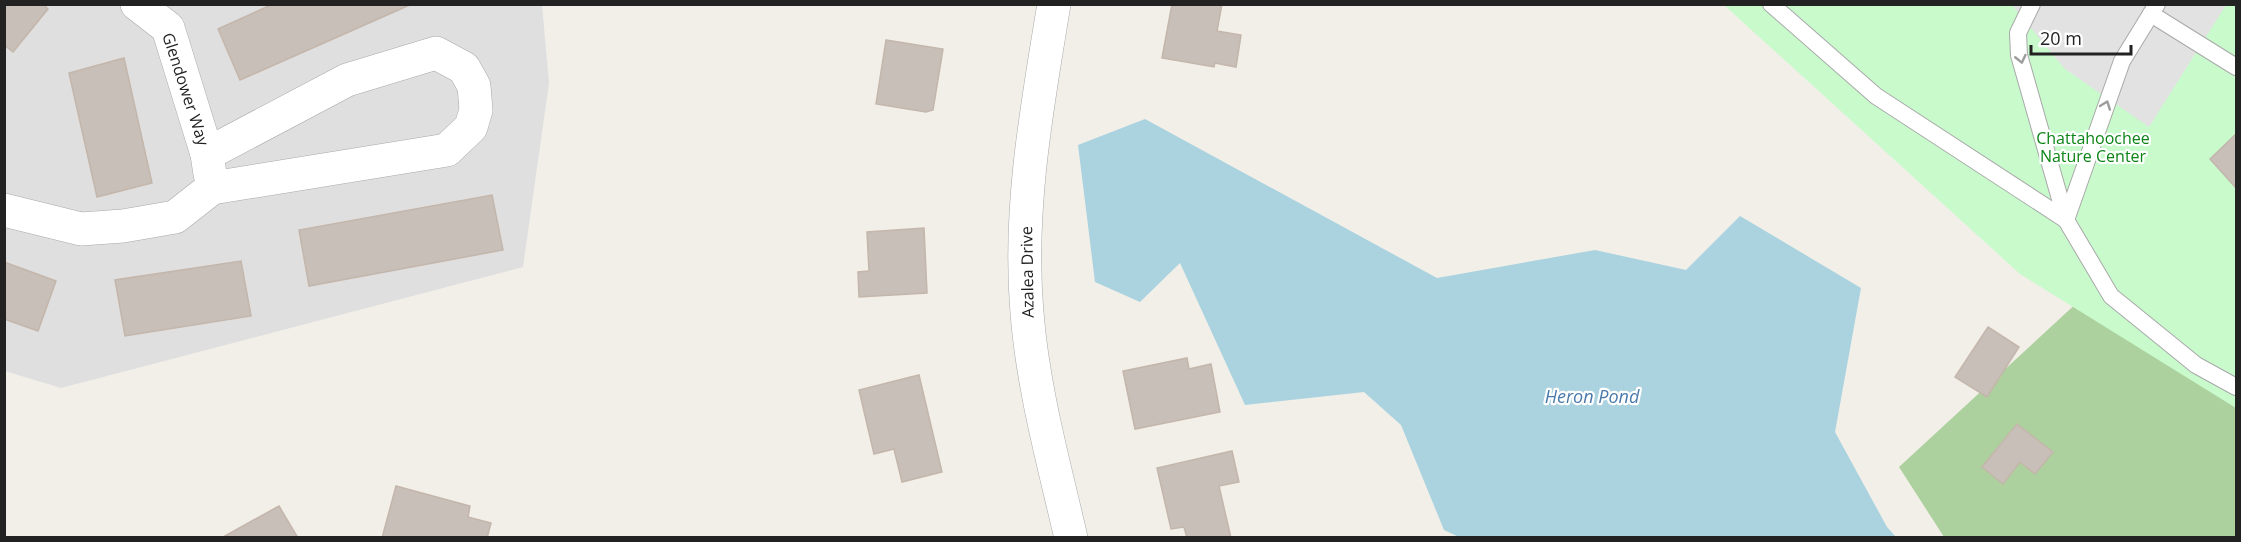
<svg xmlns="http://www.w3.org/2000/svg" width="2241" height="542" font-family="'Open Sans',sans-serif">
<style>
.residential{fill:#e0dfdf}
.forest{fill:#add19e}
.park{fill:#c8facc}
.parking{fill:#e2e2e2}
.water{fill:#aad3df}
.building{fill:#c7bfb8;stroke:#c4b6ab;stroke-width:1.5}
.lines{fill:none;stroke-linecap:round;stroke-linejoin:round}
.service-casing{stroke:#a9a9a9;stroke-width:18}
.minor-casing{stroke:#a9a9a9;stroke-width:34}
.service{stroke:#fff;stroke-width:16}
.minor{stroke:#fff;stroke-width:33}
.oneway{stroke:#9c9c9c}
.labels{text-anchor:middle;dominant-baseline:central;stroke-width:4.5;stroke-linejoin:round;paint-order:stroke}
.street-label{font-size:16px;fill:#222;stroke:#fff}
.park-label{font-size:16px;fill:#0c8416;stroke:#fff}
.water-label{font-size:18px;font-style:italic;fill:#4a7aab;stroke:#fff}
</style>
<rect width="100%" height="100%" fill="#f2efe9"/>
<!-- residential -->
<polygon class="residential" points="4,5 542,5 549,83 523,267 61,388 5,371"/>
<!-- forest -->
<polygon class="forest" points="2236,156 2236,537 1944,537 1899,467"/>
<!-- park -->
<polygon class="park" points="1724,5 2236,5 2236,408 2020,274"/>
<!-- parking -->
<polygon class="parking" points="2012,5 2226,5 2149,127 2065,69"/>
<!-- water -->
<polygon class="water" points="1145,119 1437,278 1595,250 1686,270 1740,216 1861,288 1835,432 1887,527 1896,537 1461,538 1444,530 1401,425 1364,392 1245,405 1180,263 1140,302 1095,282 1078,145"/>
<!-- building -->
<g class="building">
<polygon points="4,4 43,4 48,9 13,52 4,45"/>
<polygon points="273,4 412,4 240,80 218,29"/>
<polygon points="1172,4 1222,4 1217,31 1241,35 1236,67 1215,63 1214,67 1162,58"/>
<polygon points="886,40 943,49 933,110 926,112 876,104"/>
<polygon points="124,58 152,183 97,197 69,73"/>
<polygon points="2236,134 2236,188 2210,159"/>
<polygon points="492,195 503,250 309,286 299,230"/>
<polygon points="924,228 927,293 859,297 858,272 869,271 867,232"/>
<polygon points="241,261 251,316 125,336 115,280"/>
<polygon points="4,262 56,281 38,331 4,319"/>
<polygon points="1988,327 2019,347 1987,397 1955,377"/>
<polygon points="1187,358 1189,369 1211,364 1220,412 1135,429 1123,371"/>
<polygon points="919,375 942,472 902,482 894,449 874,454 859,390"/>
<polygon points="2017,424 2053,452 2035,474 2020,462 2003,484 1982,467"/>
<polygon points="1232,451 1239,482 1219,486 1231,538 1187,538 1184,527 1171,529 1157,468"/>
<polygon points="396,486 470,506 468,517 491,523 487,538 382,538"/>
<polygon points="279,506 298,538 223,537"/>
</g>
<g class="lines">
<!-- service casing -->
<g class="service-casing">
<g id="service">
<polyline points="1771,4 1876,96 2066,220"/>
<polyline points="2032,4 2018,33 2019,55 2066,220 2111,296 2196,365 2236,387"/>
<polyline points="2151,14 2236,67"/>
<polyline points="2066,220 2122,61 2157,4"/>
</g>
</g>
<!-- minor casing -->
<g class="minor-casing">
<g id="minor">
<polyline points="137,4 168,28 207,154 210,174"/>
<path d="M1054 4C1037 107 1018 209 1027 313 1033 389 1054 464 1071 538"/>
<polyline points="4,210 81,229 123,226 175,217 212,188 447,150 471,127 476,110 474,86 464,68 436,53 347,80 207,154"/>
</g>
</g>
<!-- service -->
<use href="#service" class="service"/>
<!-- minor -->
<use href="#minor" class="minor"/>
</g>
<!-- one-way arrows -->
<defs><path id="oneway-chevron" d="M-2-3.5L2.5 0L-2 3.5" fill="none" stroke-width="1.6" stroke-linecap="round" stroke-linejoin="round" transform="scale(1.5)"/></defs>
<g class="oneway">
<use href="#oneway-chevron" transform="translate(2021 59) rotate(77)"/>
<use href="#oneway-chevron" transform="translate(2106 105) rotate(-70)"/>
</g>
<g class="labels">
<!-- street labels -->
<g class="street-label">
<text transform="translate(186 89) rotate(72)">Glendower Way</text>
<text transform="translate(1027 272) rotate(-91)">Azalea Drive</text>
</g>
<!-- park labels -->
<g class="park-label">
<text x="2093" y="138">Chattahoochee<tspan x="2093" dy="18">Nature Center</tspan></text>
</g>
<!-- water labels -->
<g class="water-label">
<text x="1592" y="396">Heron Pond</text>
</g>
</g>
<!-- border -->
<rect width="2241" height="542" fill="none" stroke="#222222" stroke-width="12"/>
<!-- scale -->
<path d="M2031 45v9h100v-9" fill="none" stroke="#222222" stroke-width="3"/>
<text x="2040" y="45" font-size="18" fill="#222222" stroke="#ffffff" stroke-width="4.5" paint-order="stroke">20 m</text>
</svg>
